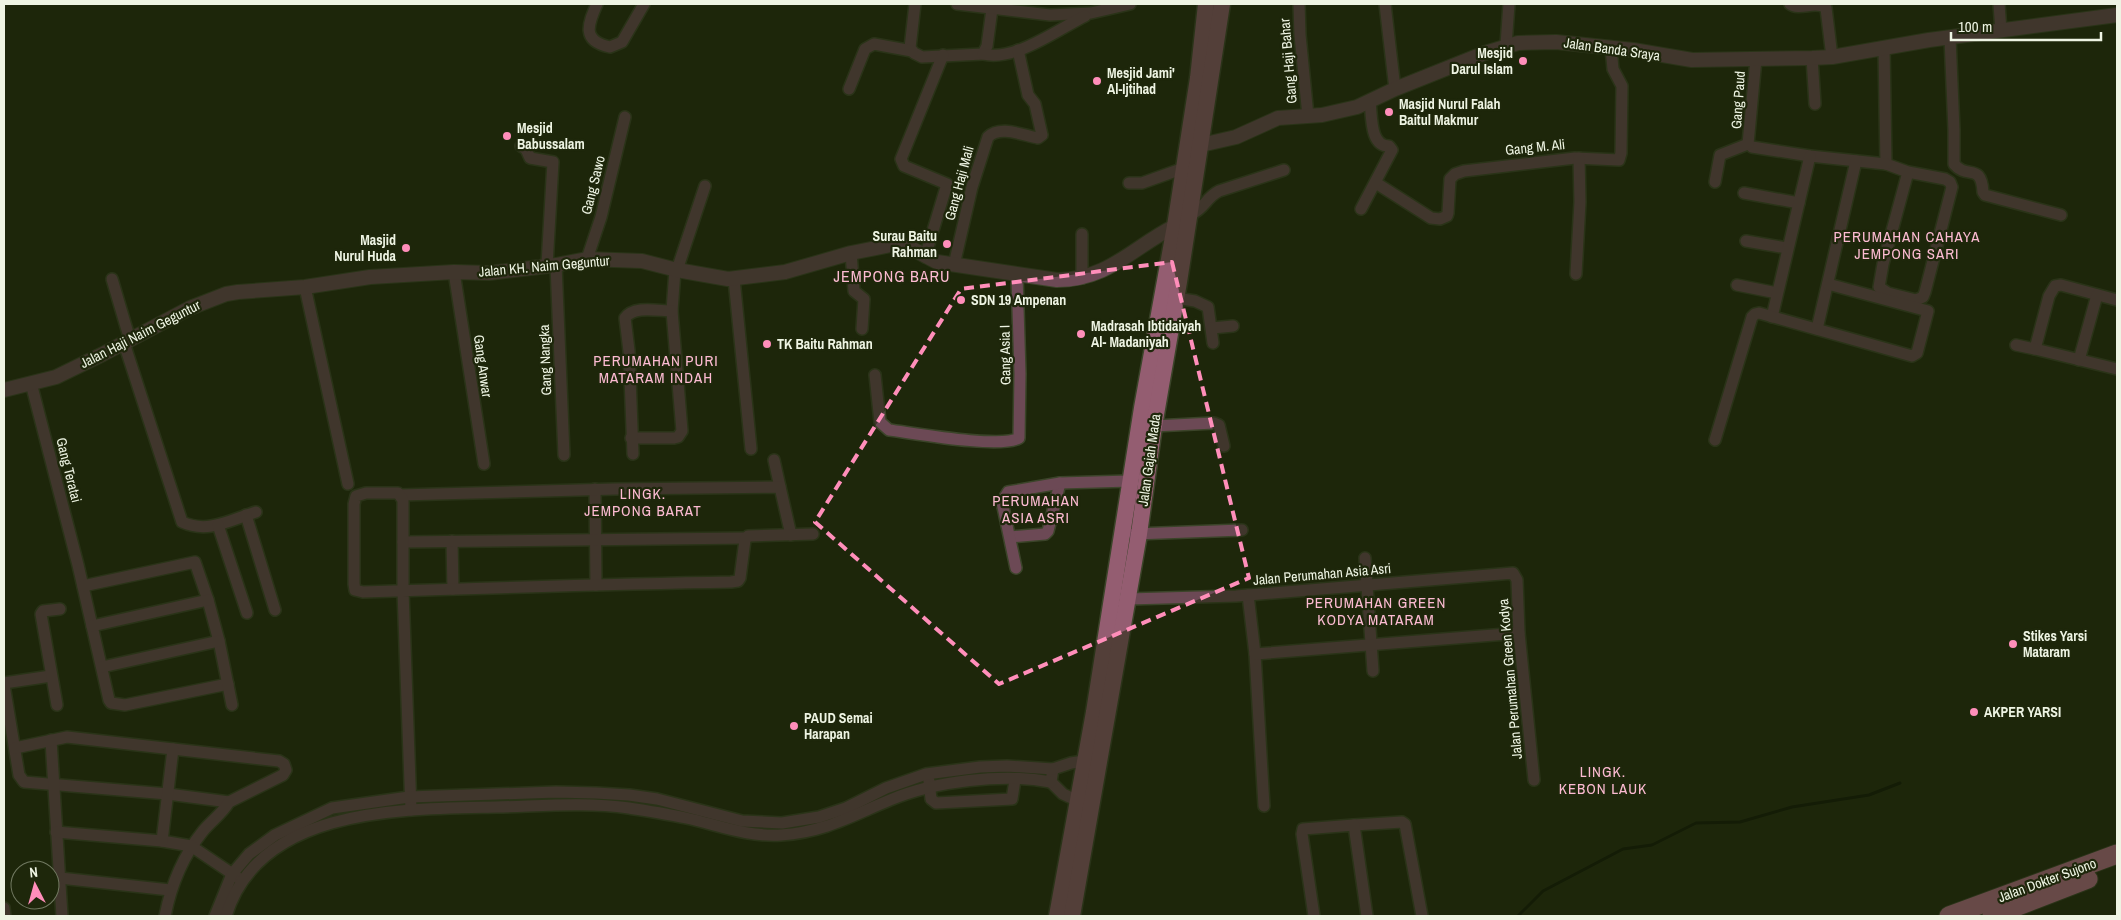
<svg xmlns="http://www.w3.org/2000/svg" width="2121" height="920" font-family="'Archivo Narrow',sans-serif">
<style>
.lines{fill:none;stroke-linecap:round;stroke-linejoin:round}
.stream{stroke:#091100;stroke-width:3}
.minor-casing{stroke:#3b4429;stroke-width:14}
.tertiary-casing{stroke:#3b4429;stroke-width:16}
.secondary-casing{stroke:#3b4429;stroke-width:19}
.trunk-casing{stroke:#3b4429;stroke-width:21}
.minor{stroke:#6c4955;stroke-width:11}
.tertiary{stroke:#6c4955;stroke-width:14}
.secondary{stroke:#945d71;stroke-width:16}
.trunk{stroke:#c27491;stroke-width:19}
.marked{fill:none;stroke:#ff8eba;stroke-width:4;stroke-dasharray:10 6;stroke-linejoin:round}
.poi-dot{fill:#ff8eba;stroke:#1e270b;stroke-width:2}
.labels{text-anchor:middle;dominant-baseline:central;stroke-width:4.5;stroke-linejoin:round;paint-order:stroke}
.street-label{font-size:14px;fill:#eef4e3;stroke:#1e270b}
.poi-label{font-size:14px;font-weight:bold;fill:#eef4e3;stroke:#1e270b;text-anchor:start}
.neighbourhood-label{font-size:15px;letter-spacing:1px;fill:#fcbbd2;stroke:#1e270b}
.quarter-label{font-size:16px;letter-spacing:1px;fill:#fcbbd2;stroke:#1e270b}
</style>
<rect width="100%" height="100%" fill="#1e270b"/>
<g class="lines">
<!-- stream -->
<polyline class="stream" points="1518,916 1543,891 1623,849 1652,845 1696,823 1740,822 1792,807 1869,795 1900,783"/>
<!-- minor casing -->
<g class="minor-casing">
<g id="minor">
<path d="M597 4C588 24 581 41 610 47L622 42 644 4"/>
<polyline points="915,4 910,48 914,53 922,57 983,54 987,46 992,9"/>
<polyline points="957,4 1050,15 1091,13 1130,4"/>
<polyline points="1299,4 1300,35 1308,116"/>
<polyline points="1385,4 1395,89"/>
<path d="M1790 4C1800 11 1816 0 1826 8L1832 57"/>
<polyline points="1999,4 2001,31"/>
<path d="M1950 38 1954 130V164C1967 180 1981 162 1983 192L1985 195 2061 215"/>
<polyline points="1506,45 1509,4"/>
<polyline points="1884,48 1886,164 1908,172 1945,179 1950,182 1952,187 1925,292 1923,297 1916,300 1888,293 1879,287 1883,264 1908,172"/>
<path d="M983 54C1014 62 1057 30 1085 16"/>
<polyline points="1812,58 1815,104"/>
<polyline points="849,89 865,49 874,44 912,51"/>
<polyline points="521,146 526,149 530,158 553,162 547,265"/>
<polyline points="1752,147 1810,156 1886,164"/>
<polyline points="1715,182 1720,155 1748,144 1756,59"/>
<polyline points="1129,183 1142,183 1184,168"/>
<polyline points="1376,183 1431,218 1440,219 1447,216 1448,213 1450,179 1455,174 1464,171 1575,158 1619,160 1621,153 1622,86 1613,69 1611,48"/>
<polyline points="1744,193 1799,203"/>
<path d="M1361 209 1392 150 1389 146C1370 146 1372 117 1370 102"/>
<path d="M1190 215C1206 208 1205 198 1219 191L1284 170"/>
<polyline points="1082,234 1082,278"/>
<polyline points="1746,241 1787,248"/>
<polyline points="851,253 854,291 864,299 862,329"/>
<polyline points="925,257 947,184 904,166 901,159 943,55"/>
<polyline points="587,259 601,217 625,117"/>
<polyline points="556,265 564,455"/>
<path d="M954 265 972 187 988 137C1000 125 1022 135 1038 138L1042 135 1035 104 1028 95 1018 50"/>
<polyline points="677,270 705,186"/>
<polyline points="454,272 484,464"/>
<polyline points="1576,274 1580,202 1579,158"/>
<polyline points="112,279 130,340"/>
<polyline points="734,279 751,449"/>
<polyline points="1737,285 1777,293"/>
<polyline points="305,287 348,484"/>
<polyline points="1176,298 1195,301 1208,307 1213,343"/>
<polyline points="2117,300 2061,285 2055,286 2049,296 2035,349 2117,369"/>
<polyline points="1772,317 1810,156"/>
<polyline points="1212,328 1233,326"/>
<polyline points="1817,329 1856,161"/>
<path d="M124 343 182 522C208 534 230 520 256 512"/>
<polyline points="2016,345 2035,349"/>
<polyline points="2079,360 2097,295"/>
<path d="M875 375 880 422 889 430C913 433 1001 449 1019 438L1020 374 1017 275"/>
<polyline points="31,383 78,565 109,700 111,703 125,705 228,684"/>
<polyline points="1154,426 1214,423 1219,425 1224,446"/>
<polyline points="631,438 674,438 678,437 682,431 672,311 675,270"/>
<polyline points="1715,440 1752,317 1755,314 1759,313 1912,356 1917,353 1928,311 1828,284"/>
<path d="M633 454 629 351 625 318C634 305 658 311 672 311"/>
<polyline points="774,460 780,487"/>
<polyline points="595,489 596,585"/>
<polyline points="400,495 615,489 780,487 791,535"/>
<polyline points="246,515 275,610"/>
<polyline points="218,525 247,613"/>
<polyline points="1134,534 1242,530"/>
<polyline points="1010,537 1045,534 1048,531 1060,483"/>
<polyline points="452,541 453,589"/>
<polyline points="403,542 746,538"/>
<polyline points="1365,558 1373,671"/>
<polyline points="1016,568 1002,502 1008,492 1060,483 1130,481"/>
<polyline points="83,586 195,562 208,600 219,641 232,705"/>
<polyline points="1248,595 1255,654 1264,806"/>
<polyline points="1128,599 1236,596 1513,573 1517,580 1519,633 1534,780"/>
<polyline points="92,626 208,600"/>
<polyline points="1255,654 1519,633"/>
<polyline points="102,667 219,641"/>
<polyline points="4,683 51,676"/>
<polyline points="4,685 19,775 24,782 168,794 229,802"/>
<polyline points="57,705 41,614 43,611 60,609"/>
<polyline points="51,740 62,916"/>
<path d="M15 748 67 737 279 761 284 764 286 770 283 775 229 802C222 814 211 821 203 831 183 856 171 885 165 916"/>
<polyline points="929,781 931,799 936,803 1012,799 1015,780"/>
<polyline points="1078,801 1063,794 1051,782 1053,769 1071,763 1084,761"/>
<path d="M411 810 403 591V500L398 493H366L356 496 354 504V584L355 590 363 592C486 588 609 584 731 582L738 581 740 578 745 540 748 536 813 534"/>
<polyline points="1354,825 1402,822 1405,824 1422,916"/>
<polyline points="56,832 162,841 191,846 237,877"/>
<polyline points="162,841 173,749"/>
<polyline points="60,878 170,890"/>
<polyline points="4,908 5,916"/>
<polyline points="215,916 232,874 249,854 275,835 332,808 409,797 556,792 596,793 629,795 657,799 742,821 782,823 819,817 846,808 886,788 926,774 980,767 1007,766 1053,769"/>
<path d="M226 916C259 806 405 809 497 807 541 806 586 802 629 808 648 811 668 814 686 818 718 825 747 837 781 835 825 832 851 816 890 800 935 781 1003 773 1051 782"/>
<polyline points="1314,916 1302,834 1303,829 1354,825 1367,916"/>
</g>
</g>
<!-- tertiary casing -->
<g class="tertiary-casing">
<g id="tertiary">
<polyline points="1201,145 1236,137 1278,118 1322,115 1357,107 1395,89 1485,53 1518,43 1556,42 1633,50 1692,60 1812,58 1832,57 1929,40 2117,15"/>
<path d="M4 390 56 377 103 354 190 308 226 294 238 292 305 287 370 277 454 272 489 273 556 265 587 259 642 261 677 270 728 279 785 272 851 253 891 245 907 246 937 262 1057 280C1108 280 1133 247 1175 226"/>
</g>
</g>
<!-- secondary casing -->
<g class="secondary-casing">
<g id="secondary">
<polyline points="1057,916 1094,712 1142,408 1175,226 1198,78 1206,4"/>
<polyline points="1072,916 1139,534 1154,426 1179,282 1222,4"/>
</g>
</g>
<!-- trunk casing -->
<g class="trunk-casing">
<g id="trunk">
<polyline points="1949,916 2117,854"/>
<polyline points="1992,916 2088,879"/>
</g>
</g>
<!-- minor -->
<use href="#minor" class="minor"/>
<!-- tertiary -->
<use href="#tertiary" class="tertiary"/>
<!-- secondary -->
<use href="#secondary" class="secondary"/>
<!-- trunk -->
<use href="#trunk" class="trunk"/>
</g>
<!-- marked area -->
<path d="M0 0H2121V920H0ZM1172 262 1249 578 999 684 815 522 961 289Z" fill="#1e270b" fill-opacity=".55" fill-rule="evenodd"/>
<path class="marked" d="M1172 262 1249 578 999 684 815 522 961 289Z"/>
<!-- markers -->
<g class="poi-dot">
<circle cx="1523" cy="61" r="5"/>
<circle cx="1097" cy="81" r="5"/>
<circle cx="1389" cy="112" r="5"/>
<circle cx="507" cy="136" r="5"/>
<circle cx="947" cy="244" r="5"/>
<circle cx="406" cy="248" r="5"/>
<circle cx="961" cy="300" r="5"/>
<circle cx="1081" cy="334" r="5"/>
<circle cx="767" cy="344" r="5"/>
<circle cx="2013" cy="644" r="5"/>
<circle cx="1974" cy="712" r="5"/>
<circle cx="794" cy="726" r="5"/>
</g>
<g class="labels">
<!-- street labels -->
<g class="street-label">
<text transform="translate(1612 49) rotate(8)">Jalan Banda Sraya</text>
<text transform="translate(1288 61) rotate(-95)">Gang Haji Bahar</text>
<text transform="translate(1738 100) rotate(-86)">Gang Paud</text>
<text transform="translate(1535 147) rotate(-6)">Gang M. Ali</text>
<text transform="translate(959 183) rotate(-75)">Gang Haji Mali</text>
<text transform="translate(593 185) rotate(-76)">Gang Sawo</text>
<text transform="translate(544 266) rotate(-5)">Jalan KH. Naim Geguntur</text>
<text transform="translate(140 334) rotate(-27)">Jalan Haji Naim Geguntur</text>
<text transform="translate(1005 355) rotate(-91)">Gang Asia I</text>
<text transform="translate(545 360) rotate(-92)">Gang Nangka</text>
<text transform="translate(483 366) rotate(82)">Gang Anwar</text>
<text transform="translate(1149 460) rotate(-82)">Jalan Gajah Mada</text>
<text transform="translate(69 470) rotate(76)">Gang Teratai</text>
<text transform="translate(1322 574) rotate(-5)">Jalan Perumahan Asia Asri</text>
<text transform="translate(1510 679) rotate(-95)">Jalan Perumahan Green Kodya</text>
<text transform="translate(2047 880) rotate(-20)">Jalan Dokter Sujono</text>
</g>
<!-- poi labels -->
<g class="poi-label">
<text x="1513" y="53" text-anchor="end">Mesjid<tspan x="1513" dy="16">Darul Islam</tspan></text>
<text x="1107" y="73">Mesjid Jami'<tspan x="1107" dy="16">Al-Ijtihad</tspan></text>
<text x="1399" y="104">Masjid Nurul Falah<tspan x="1399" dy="16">Baitul Makmur</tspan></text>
<text x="517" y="128">Mesjid<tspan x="517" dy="16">Babussalam</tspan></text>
<text x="937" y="236" text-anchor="end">Surau Baitu<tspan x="937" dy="16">Rahman</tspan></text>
<text x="396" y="240" text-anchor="end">Masjid<tspan x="396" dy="16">Nurul Huda</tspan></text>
<text x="971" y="300">SDN 19 Ampenan</text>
<text x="1091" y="326">Madrasah Ibtidaiyah<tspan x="1091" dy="16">Al- Madaniyah</tspan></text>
<text x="777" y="344">TK Baitu Rahman</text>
<text x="2023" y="636">Stikes Yarsi<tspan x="2023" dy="16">Mataram</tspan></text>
<text x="1984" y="712">AKPER YARSI</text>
<text x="804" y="718">PAUD Semai<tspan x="804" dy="16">Harapan</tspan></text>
</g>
<!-- neighbourhood labels -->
<g class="neighbourhood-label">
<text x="1907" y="236">PERUMAHAN CAHAYA<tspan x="1907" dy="17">JEMPONG SARI</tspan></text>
<text x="656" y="360">PERUMAHAN PURI<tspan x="656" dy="17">MATARAM INDAH</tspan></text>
<text x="643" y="493">LINGK.<tspan x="643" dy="17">JEMPONG BARAT</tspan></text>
<text x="1036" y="500">PERUMAHAN<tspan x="1036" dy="17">ASIA ASRI</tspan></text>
<text x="1376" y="602">PERUMAHAN GREEN<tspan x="1376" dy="17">KODYA MATARAM</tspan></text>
<text x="1603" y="771">LINGK.<tspan x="1603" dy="17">KEBON LAUK</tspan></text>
</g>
<!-- quarter labels -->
<g class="quarter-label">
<text x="892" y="276">JEMPONG BARU</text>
</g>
</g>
<!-- border -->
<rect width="2121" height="920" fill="none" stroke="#eef4e3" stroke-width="10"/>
<!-- north arrow -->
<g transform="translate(35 885) rotate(354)"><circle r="24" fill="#1e270b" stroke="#717961"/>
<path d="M0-4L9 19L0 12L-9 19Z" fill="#ff8eba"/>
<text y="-8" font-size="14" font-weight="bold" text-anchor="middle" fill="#eef4e3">N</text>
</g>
<!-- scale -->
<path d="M1951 32v8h150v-8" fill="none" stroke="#eef4e3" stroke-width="2.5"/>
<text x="1958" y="32" font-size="15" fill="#eef4e3" stroke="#1e270b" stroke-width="4" paint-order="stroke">100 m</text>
</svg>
